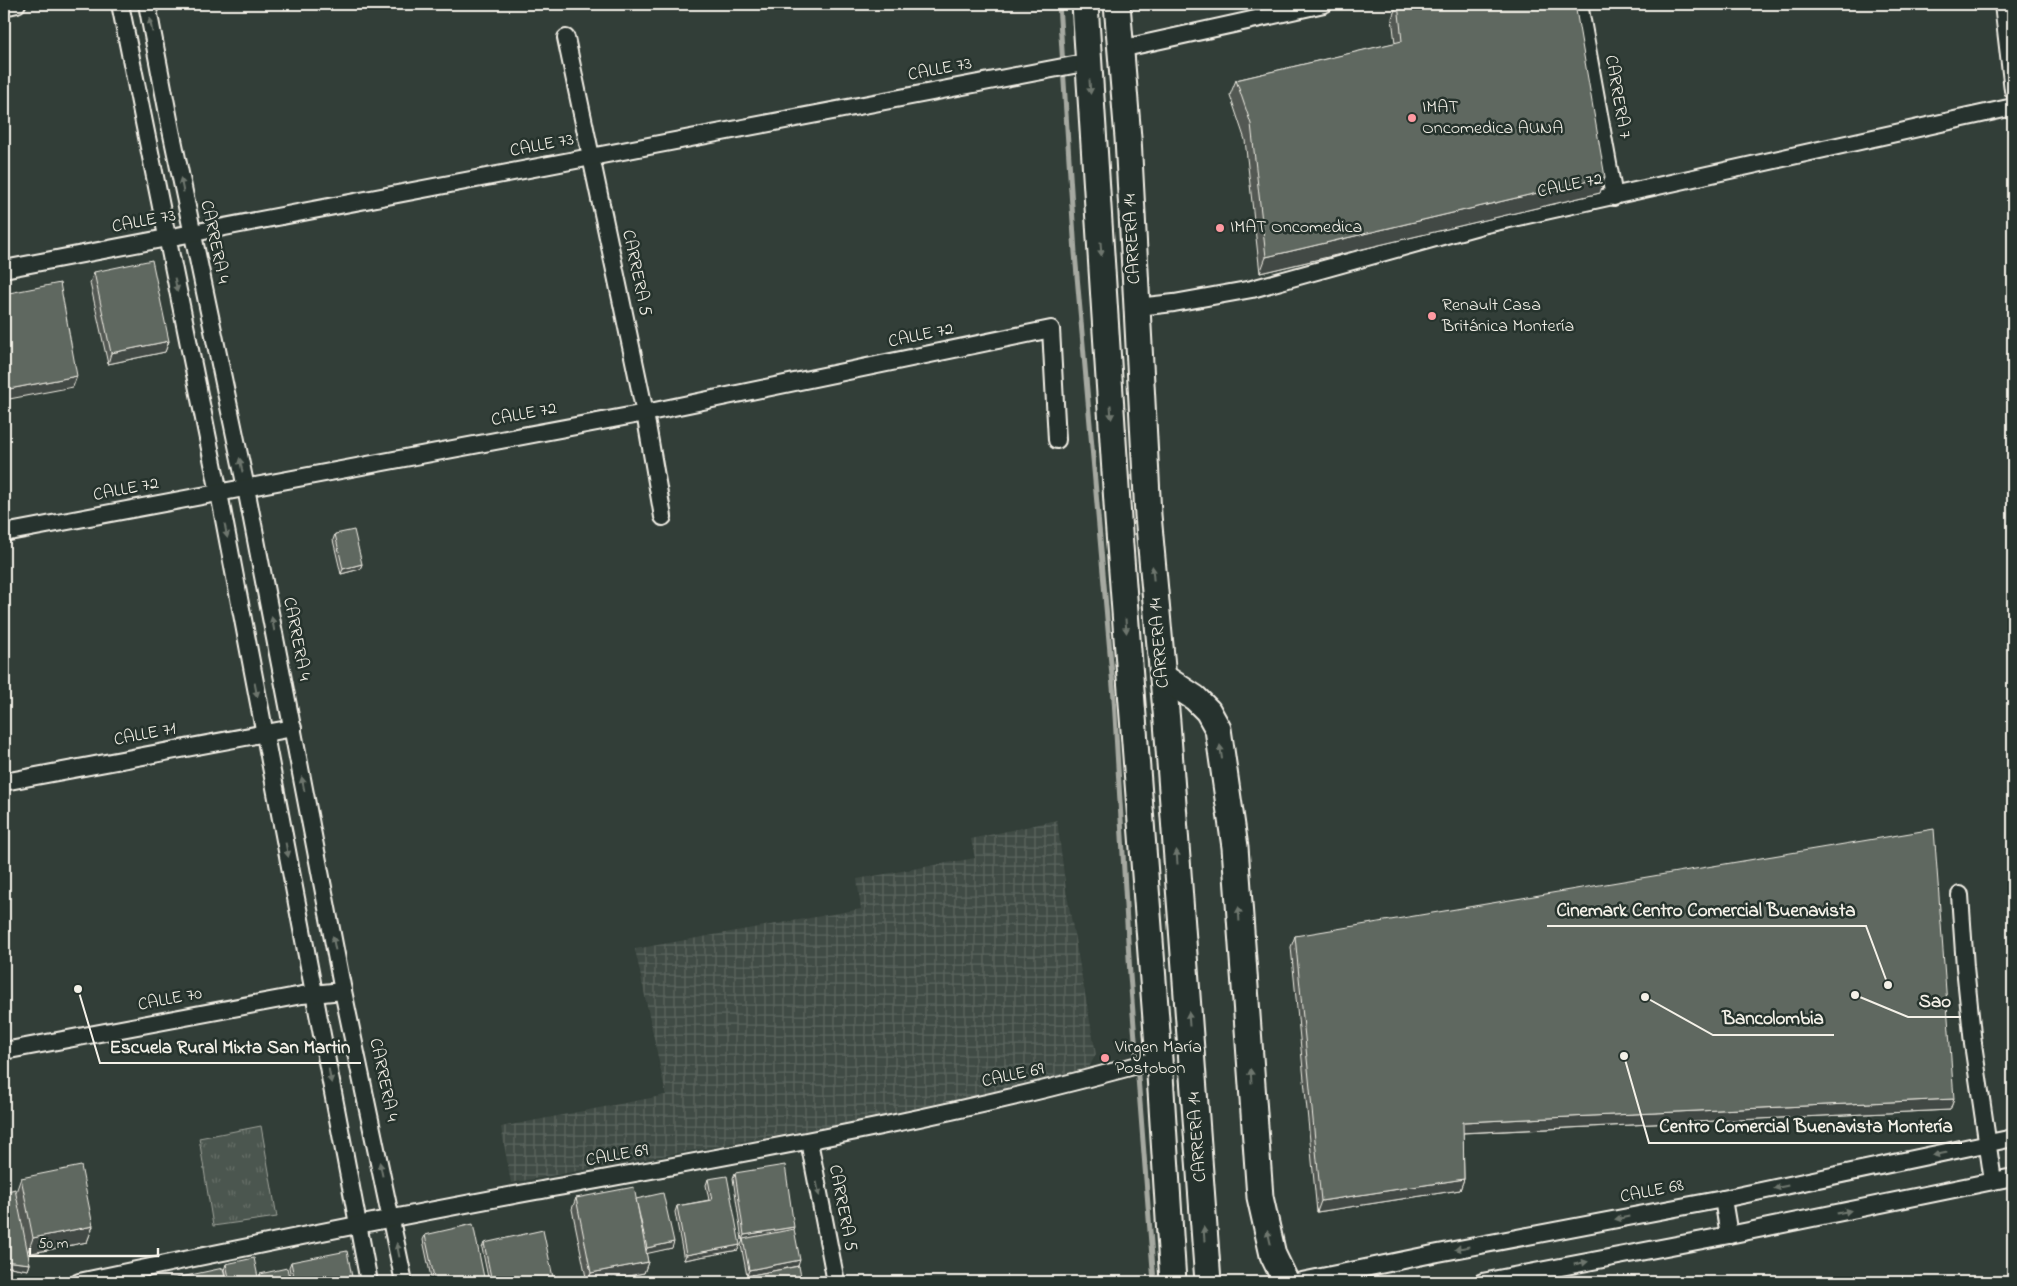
<svg xmlns="http://www.w3.org/2000/svg" width="2017" height="1286" font-family="'Indie Flower',sans-serif">
<style>
.industrial{fill:url(#industrial-grid)}
.grass{fill:url(#grass-tufts);stroke:#a0a49c}
.lines{fill:none;stroke-linecap:round;stroke-linejoin:round}
.stream{stroke:#a6a9a1;stroke-width:5}
.minor-casing{stroke:#f4f1e8;stroke-width:20}
.primary-casing{stroke:#f4f1e8;stroke-width:29}
.minor{stroke:#26332d;stroke-width:16}
.primary{stroke:#26332d;stroke-width:25}
.wall{fill:#525953;stroke:#f4f1e8}
.shaded-wall{fill:#424944;stroke:#f4f1e8}
.building{fill:#5f6861;stroke:#f4f1e8}
.oneway{fill:#6e766e}
.poi-dot{fill:#ff9aa2;stroke:#26332d;stroke-width:2}
.labels{text-anchor:middle;dominant-baseline:central;stroke-width:5;stroke-linejoin:round;paint-order:stroke}
.street-label{font-size:18px;fill:#f4f1e8;stroke:#26332d}
.poi-label{font-size:18px;fill:#f4f1e8;stroke:#26332d;text-anchor:start}
.leader{fill:none;stroke:#f4f1e8;stroke-width:2}
.callout-dot{fill:#f4f1e8;stroke:#26332d;stroke-width:2}
.callout-label{font-size:19px;text-anchor:middle;font-weight:bold;fill:#f4f1e8;stroke:#26332d;stroke-width:5;stroke-linejoin:round;paint-order:stroke}
</style>
<defs>
<pattern id="industrial-grid" width="8" height="8" patternUnits="userSpaceOnUse" patternTransform="scale(1.25)"><rect width="8" height="8" fill="#404b44"/><path d="M0 4h8M4 0v8" fill="none" stroke="#5c655f"/></pattern>
<pattern id="grass-tufts" width="24" height="20" patternUnits="userSpaceOnUse" patternTransform="scale(1.25)"><rect width="24" height="20" fill="#4c564f"/><path d="M3 7l-1-3M5 7V3M7 7l1-3M15 17l-1-3M17 17v-4M19 17l1-3" fill="none" stroke="#666f68"/></pattern>
</defs>
<rect width="100%" height="100%" fill="#323e38"/>
<filter id="ink" filterUnits="userSpaceOnUse"><feTurbulence type="fractalNoise" baseFrequency=".02" numOctaves="2"/><feDisplacementMap in="SourceGraphic" scale="10" xChannelSelector="R" yChannelSelector="G"/><feConvolveMatrix kernelMatrix="1 2 1 2 8 2 1 2 1" color-interpolation-filters="sRGB"/></filter>
<g filter="url(#ink)">
<!-- industrial -->
<polygon class="industrial" points="1057,820 1066,890 1096,1054 1082,1081 511,1183 501,1127 666,1095 635,949 861,909 857,879 975,858 971,839"/>
<!-- grass -->
<polygon class="grass" points="261,1126 277,1217 213,1226 199,1138"/>
<g class="lines">
<!-- stream -->
<polyline class="stream" points="1059,4 1075,253 1114,698 1130,975 1154,1282"/>
<!-- minor casing -->
<g class="minor-casing">
<g id="minor">
<polyline points="120,4 219,493 369,1282"/>
<polyline points="147,4 171,130 246,488 343,991 404,1282"/>
<polyline points="1579,4 1614,197"/>
<polyline points="2003,4 2013,90"/>
<polyline points="4,7 17,4"/>
<polyline points="566,38 645,413 663,517"/>
<polyline points="1120,49 1324,4"/>
<polyline points="4,269 1089,62"/>
<polyline points="1137,307 1174,303 1252,289 1482,225 2013,107"/>
<polyline points="4,533 645,413 1051,329 1057,440"/>
<polyline points="4,782 293,728"/>
<polyline points="1960,895 1965,967 1973,1044 1993,1181"/>
<polyline points="4,1051 302,995 343,991"/>
<polyline points="809,1141 836,1282"/>
<polyline points="1723,1199 1729,1235"/>
<path d="M79 1282C231 1250 383 1219 536 1191 744 1153 955 1117 1159 1059"/>
<polyline points="1297,1282 1433,1254 1723,1199 2013,1138"/>
<polyline points="1482,1282 1729,1235 2013,1177"/>
</g>
</g>
<!-- primary casing -->
<g class="primary-casing">
<g id="primary">
<polyline points="1085,4 1118,519 1159,1059 1173,1282"/>
<polyline points="1117,4 1128,138 1148,515 1167,722 1208,1282"/>
<polyline points="1163,677 1195,698 1208,711 1218,729 1235,847 1260,1197 1273,1255 1286,1282"/>
</g>
</g>
<!-- minor -->
<use href="#minor" class="minor"/>
<!-- primary -->
<use href="#primary" class="primary"/>
</g>
<!-- wall -->
<g class="wall">
<polygon points="1397,4 1575,4 1600,193 1260,273 1245,140 1230,95 1236,80 1395,43 1392,18"/>
<polygon points="94,272 169,341 165,352 108,364 90,283"/>
<polygon points="335,534 362,564 360,569 341,574 333,540"/>
<polygon points="1295,936 1954,1099 1950,1110 1463,1133 1464,1179 1460,1190 1317,1212 1291,947"/>
<polygon points="735,1173 793,1229 798,1266 747,1276 741,1245 743,1240 742,1240 733,1178"/>
<polygon points="21,1178 93,1226 87,1242 28,1254 30,1264 28,1270 4,1266 4,1192 16,1192"/>
<polygon points="708,1179 738,1250 684,1260 675,1212 677,1206 709,1200 706,1185"/>
<polygon points="576,1198 636,1199 672,1248 646,1253 648,1262 644,1273 596,1282 587,1282 572,1209"/>
<polygon points="425,1235 485,1282 432,1282 423,1240"/>
<polygon points="484,1243 554,1282 489,1282 482,1248"/>
<polygon points="291,1262 353,1282 292,1282 289,1267"/>
<polygon points="226,1264 259,1279 260,1274 290,1282 227,1282 224,1270"/>
<polygon points="752,1275 802,1282 750,1282 750,1280"/>
</g>
<!-- shaded-wall -->
<g class="shaded-wall">
<polygon points="1605,177 1600,193 1260,273 1266,257"/>
<polygon points="169,341 165,352 108,364 111,353"/>
<polygon points="77,376 73,387 4,400 4,390"/>
<polygon points="362,564 360,569 341,574 343,569"/>
<polygon points="1954,1099 1950,1110 1459,1133 1463,1122"/>
<polygon points="1464,1179 1460,1190 1317,1212 1321,1201"/>
<polygon points="93,1226 87,1242 27,1254 33,1238"/>
<polygon points="794,1227 792,1233 742,1240 744,1235"/>
<polygon points="674,1242 672,1248 645,1254 647,1248"/>
<polygon points="740,1245 738,1250 684,1260 686,1255"/>
<polygon points="800,1260 798,1266 747,1276 749,1270"/>
<polygon points="4,1261 30,1264 28,1270 4,1266"/>
<polygon points="648,1262 644,1273 596,1282 588,1282 591,1273"/>
</g>
<!-- building -->
<g class="building">
<polygon points="1398,4 1575,4 1605,177 1266,257 1251,124 1236,80 1402,41"/>
<polygon points="152,260 169,341 111,353 94,272"/>
<polygon points="60,283 77,376 4,390 4,294"/>
<polygon points="354,530 362,564 343,569 335,534"/>
<polygon points="1934,829 1954,1099 1463,1122 1464,1179 1321,1201 1295,936"/>
<polygon points="785,1165 794,1227 744,1235 735,1173"/>
<polygon points="81,1166 93,1226 33,1238 21,1178"/>
<polygon points="727,1176 740,1245 686,1255 677,1206 712,1200 708,1179"/>
<polygon points="634,1187 648,1262 591,1273 576,1198"/>
<polygon points="15,1189 30,1264 4,1261 4,1192"/>
<polygon points="663,1193 674,1242 647,1248 636,1199"/>
<polygon points="473,1224 485,1282 435,1282 425,1235"/>
<polygon points="794,1229 800,1260 749,1270 743,1239"/>
<polygon points="543,1230 554,1282 492,1282 484,1243"/>
<polygon points="347,1251 353,1282 295,1282 291,1262"/>
<polygon points="254,1258 259,1282 230,1282 226,1264"/>
<polygon points="799,1266 802,1282 753,1282 752,1275"/>
<polygon points="223,1268 226,1282 172,1282 172,1279"/>
<polygon points="287,1268 290,1282 262,1282 260,1274"/>
</g>
<!-- one-way arrows -->
<defs><path id="oneway-solid" d="M-6-.8H1V-3.2L6.5 0L1 3.2V.8H-6Z" transform="scale(1.25)"/></defs>
<g class="oneway">
<use href="#oneway-solid" transform="translate(151 25) rotate(-101)"/>
<use href="#oneway-solid" transform="translate(1090 87) rotate(86)"/>
<use href="#oneway-solid" transform="translate(182 185) rotate(-102)"/>
<use href="#oneway-solid" transform="translate(1101 249) rotate(86)"/>
<use href="#oneway-solid" transform="translate(176 285) rotate(79)"/>
<use href="#oneway-solid" transform="translate(1111 412) rotate(86)"/>
<use href="#oneway-solid" transform="translate(241 465) rotate(-102)"/>
<use href="#oneway-solid" transform="translate(226 531) rotate(79)"/>
<use href="#oneway-solid" transform="translate(1153 573) rotate(-95)"/>
<use href="#oneway-solid" transform="translate(273 624) rotate(-101)"/>
<use href="#oneway-solid" transform="translate(1126 626) rotate(86)"/>
<use href="#oneway-solid" transform="translate(256 690) rotate(79)"/>
<use href="#oneway-solid" transform="translate(1221 752) rotate(-98)"/>
<use href="#oneway-solid" transform="translate(303 784) rotate(-101)"/>
<use href="#oneway-solid" transform="translate(287 850) rotate(79)"/>
<use href="#oneway-solid" transform="translate(1177 857) rotate(-94)"/>
<use href="#oneway-solid" transform="translate(1239 914) rotate(-93)"/>
<use href="#oneway-solid" transform="translate(334 943) rotate(-101)"/>
<use href="#oneway-solid" transform="translate(1189 1019) rotate(-94)"/>
<use href="#oneway-solid" transform="translate(330 1076) rotate(80)"/>
<use href="#oneway-solid" transform="translate(1251 1076) rotate(-94)"/>
<use href="#oneway-solid" transform="translate(1940 1154) rotate(168)"/>
<use href="#oneway-solid" transform="translate(381 1169) rotate(-102)"/>
<use href="#oneway-solid" transform="translate(1781 1187) rotate(168)"/>
<use href="#oneway-solid" transform="translate(818 1189) rotate(79)"/>
<use href="#oneway-solid" transform="translate(1844 1212) rotate(-12)"/>
<use href="#oneway-solid" transform="translate(1622 1218) rotate(169)"/>
<use href="#oneway-solid" transform="translate(1204 1234) rotate(-94)"/>
<use href="#oneway-solid" transform="translate(1269 1237) rotate(-103)"/>
<use href="#oneway-solid" transform="translate(1462 1248) rotate(169)"/>
<use href="#oneway-solid" transform="translate(398 1250) rotate(-101)"/>
<use href="#oneway-solid" transform="translate(1581 1263) rotate(-11)"/>
</g>
</g>
<!-- markers -->
<g class="poi-dot">
<circle cx="1412" cy="118" r="5"/>
<circle cx="1220" cy="228" r="5"/>
<circle cx="1432" cy="316" r="5"/>
<circle cx="1105" cy="1058" r="5"/>
</g>
<g class="labels">
<!-- street labels -->
<g class="street-label">
<text transform="translate(940 70) rotate(-11)">CALLE 73</text>
<text transform="translate(1617 97) rotate(80)">CARRERA 7</text>
<text transform="translate(542 146) rotate(-11)">CALLE 73</text>
<text transform="translate(1570 186) rotate(-12)">CALLE 72</text>
<text transform="translate(144 222) rotate(-11)">CALLE 73</text>
<text transform="translate(1133 239) rotate(-93)">CARRERA 14</text>
<text transform="translate(214 242) rotate(78)">CARRERA 4</text>
<text transform="translate(636 273) rotate(78)">CARRERA 5</text>
<text transform="translate(921 336) rotate(-12)">CALLE 72</text>
<text transform="translate(524 415) rotate(-11)">CALLE 72</text>
<text transform="translate(126 490) rotate(-11)">CALLE 72</text>
<text transform="translate(296 639) rotate(79)">CARRERA 4</text>
<text transform="translate(1160 643) rotate(-95)">CARRERA 14</text>
<text transform="translate(145 735) rotate(-11)">CALLE 71</text>
<text transform="translate(170 1000) rotate(-11)">CALLE 70</text>
<text transform="translate(1013 1076) rotate(-12)">CALLE 69</text>
<text transform="translate(383 1080) rotate(78)">CARRERA 4</text>
<text transform="translate(1198 1137) rotate(-94)">CARRERA 14</text>
<text transform="translate(617 1156) rotate(-10)">CALLE 69</text>
<text transform="translate(1652 1192) rotate(-11)">CALLE 68</text>
<text transform="translate(842 1208) rotate(79)">CARRERA 5</text>
</g>
<!-- poi labels -->
<g class="poi-label">
<text x="1422" y="108">IMAT<tspan x="1422" dy="21">Oncomedica AUNA</tspan></text>
<text x="1230" y="228">IMAT Oncomedica</text>
<text x="1442" y="306">Renault Casa<tspan x="1442" dy="21">Británica Montería</tspan></text>
<text x="1115" y="1048">Virgen María<tspan x="1115" dy="21">Postobon</tspan></text>
</g>
</g>
<!-- callouts -->
<path class="leader" d="M1888 985L1866 926H1547M1855 995L1908 1017H1961M1645 997L1713 1035H1834M78 989L100 1063H361M1624 1056L1649 1143H1962"/>
<g class="callout-dot">
<circle cx="1888" cy="985" r="5"/>
<circle cx="1855" cy="995" r="5"/>
<circle cx="1645" cy="997" r="5"/>
<circle cx="78" cy="989" r="5"/>
<circle cx="1624" cy="1056" r="5"/>
</g>
<g class="callout-label">
<text x="1706" y="916">Cinemark Centro Comercial Buenavista</text>
<text x="1935" y="1007">Sao</text>
<text x="1773" y="1024">Bancolombia</text>
<text x="230" y="1053">Escuela Rural Mixta San Martin</text>
<text x="1806" y="1132">Centro Comercial Buenavista Montería</text>
</g>
<!-- margin -->
<rect width="2017" height="1286" fill="none" stroke="#26332d" stroke-width="20"/>
<rect x="10" y="10" width="1997" height="1266" fill="none" stroke="#f4f1e8" stroke-width="2" filter="url(#ink)"/>
<!-- scale -->
<path d="M30 1248v8h128v-8" fill="none" stroke="#f4f1e8" stroke-width="2.5"/>
<text x="38" y="1248" font-size="15" fill="#f4f1e8" stroke="#26332d" stroke-width="4" paint-order="stroke">50 m</text>
</svg>
